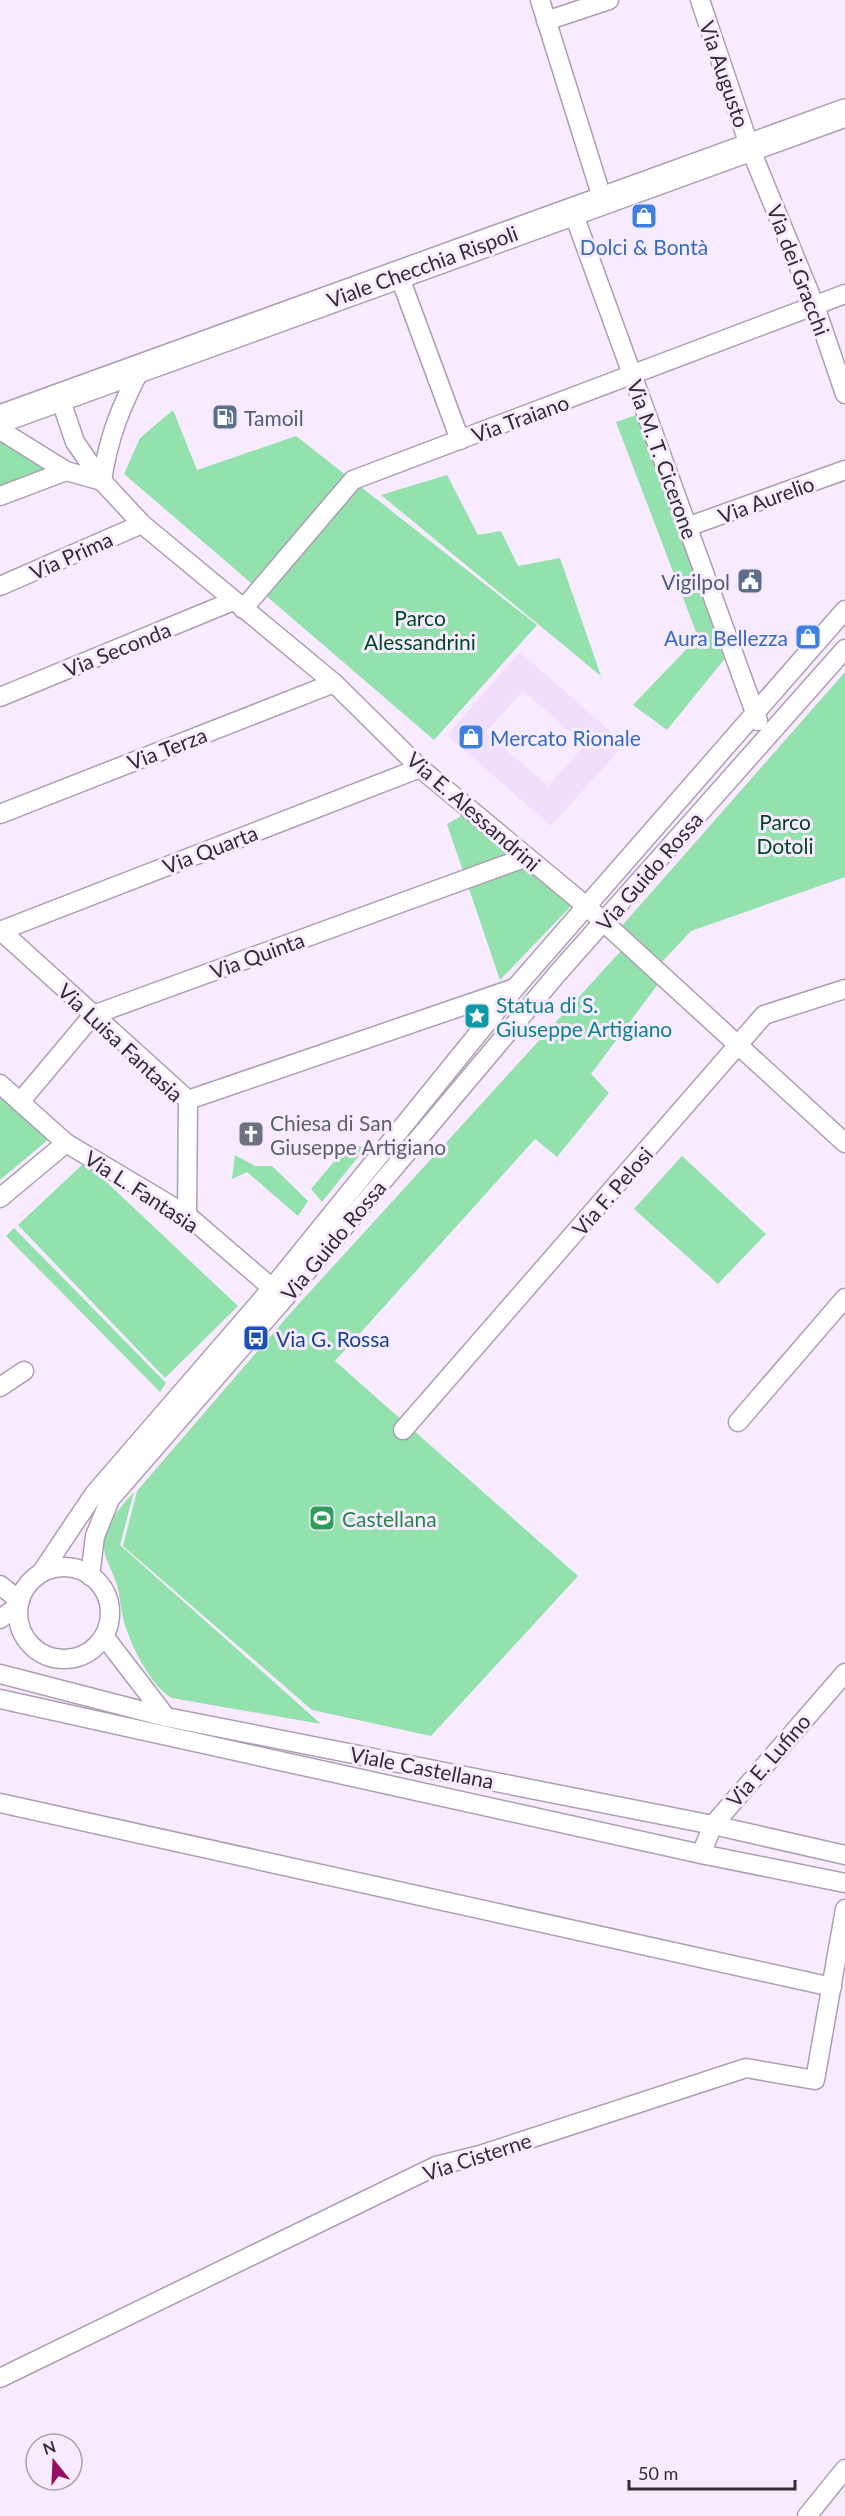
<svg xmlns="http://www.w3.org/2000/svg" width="845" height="2516" font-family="Lato,sans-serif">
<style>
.built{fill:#f1defc;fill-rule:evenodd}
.green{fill:#93e1ad}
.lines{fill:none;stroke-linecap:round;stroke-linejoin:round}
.street-casing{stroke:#ad9eb5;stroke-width:21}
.secondary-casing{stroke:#ad9eb5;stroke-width:30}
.street{stroke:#fff;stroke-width:18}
.secondary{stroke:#fff;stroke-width:27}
.labels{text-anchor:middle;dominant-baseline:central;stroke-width:6;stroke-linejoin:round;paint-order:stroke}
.street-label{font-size:21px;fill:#322c35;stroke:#f8ebff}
.shop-label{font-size:21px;fill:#366cbe;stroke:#f8ebff}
.service-label{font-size:21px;fill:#4e5e75;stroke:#f8ebff;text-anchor:start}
.park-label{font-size:21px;fill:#004824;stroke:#f8ebff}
.culture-label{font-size:21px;fill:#0d838f;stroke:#f8ebff;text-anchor:start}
.worship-label{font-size:21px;fill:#5b616d;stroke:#f8ebff;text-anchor:start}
.transit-label{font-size:21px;fill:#164399;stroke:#f8ebff;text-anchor:start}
.leisure-label{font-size:21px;fill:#27864d;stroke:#f8ebff;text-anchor:start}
</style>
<rect width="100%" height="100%" fill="#f8ebff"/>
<!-- built -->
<path class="built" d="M520 652 625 744 551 826 447 735ZM523 691 585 745 548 786 486 732Z"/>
<!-- green -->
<g class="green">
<polygon points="173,410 197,470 296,436 537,625 434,740 124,474 140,438"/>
<polygon points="639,414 727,656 667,730 633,705 698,637 616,422"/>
<polygon points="0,439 47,469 0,487"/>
<polygon points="447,475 478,535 501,531 518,566 560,558 601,676 381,495"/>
<polygon points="845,672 845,877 691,931 662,962 620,928"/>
<polygon points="463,815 573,904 500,980 447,824"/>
<polygon points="628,943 658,984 591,1074 609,1093 557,1157 535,1139 335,1361 578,1576 431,1736 312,1710 123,1546 137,1491 286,1318"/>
<polygon points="0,1083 56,1133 0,1180"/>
<polygon points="348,1145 366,1147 322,1202 311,1189"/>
<polygon points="235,1155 255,1166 272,1166 308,1201 298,1216 247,1172 232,1179"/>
<polygon points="682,1156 766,1234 718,1284 634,1209"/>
<polygon points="85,1162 238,1306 165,1378 18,1225"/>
<polygon points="14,1228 166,1383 160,1392 6,1236"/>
<path d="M134 1492 120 1545 321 1724 172 1698C150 1686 129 1642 123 1618 120 1606 120 1593 116 1582 112 1569 102 1556 104 1542 105 1522 122 1506 134 1492Z"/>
</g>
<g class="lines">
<!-- street casing -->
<g class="street-casing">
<g id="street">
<polyline points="540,0 603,201"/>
<polyline points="700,0 750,148 815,306 845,394"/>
<polyline points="546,21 609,0"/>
<polyline points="573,212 758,721"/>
<polyline points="399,275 460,440"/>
<polyline points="60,398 75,442 102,481 142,524 334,683 420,768 585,905 845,1143"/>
<polyline points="0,430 66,471 102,481"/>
<path d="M102 481C108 438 121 406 141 368"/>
<polyline points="0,496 66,471"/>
<polyline points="687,527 845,470"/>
<polyline points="0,586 142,524"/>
<polyline points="243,609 353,480 845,294"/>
<polyline points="0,697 233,601"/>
<polyline points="0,814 334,683"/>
<polyline points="0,930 188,1100 187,1215"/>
<polyline points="0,931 420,768"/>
<polyline points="0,1084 66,1143 187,1215 272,1288 279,1297"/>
<polyline points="188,1100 515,988"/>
<polyline points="20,1102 93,1015 527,857"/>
<polyline points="0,1198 66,1143"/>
<polyline points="0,1387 24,1371"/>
<polyline points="738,1422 845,1298"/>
<polyline points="403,1430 764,1015 845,989"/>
<circle cx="64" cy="1613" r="46"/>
<polyline points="41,1573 94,1494 272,1288 515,988 845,610"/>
<polyline points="90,1576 95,1536 110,1499 282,1301 557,974 845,649"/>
<polyline points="0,1585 20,1601"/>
<polyline points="0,1619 18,1606"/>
<polyline points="104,1636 166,1717"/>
<polyline points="0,1674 166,1717 713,1825 845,1855"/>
<polyline points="0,1699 701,1854 845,1883"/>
<polyline points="0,1803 832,1987"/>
<polyline points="701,1854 713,1825 845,1673"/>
<polyline points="0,2378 436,2166 480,2155 746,2068 815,2080 845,1909"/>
<polyline points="807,2516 845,2469"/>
</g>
</g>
<!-- secondary casing -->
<g class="secondary-casing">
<polyline id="secondary" points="0,419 845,113"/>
</g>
<!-- street -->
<use href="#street" class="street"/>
<!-- secondary -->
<use href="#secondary" class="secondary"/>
</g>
<!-- icons -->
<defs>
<g id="shop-square" transform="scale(1.35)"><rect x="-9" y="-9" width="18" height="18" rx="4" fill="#3f7fe0" stroke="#f8ebff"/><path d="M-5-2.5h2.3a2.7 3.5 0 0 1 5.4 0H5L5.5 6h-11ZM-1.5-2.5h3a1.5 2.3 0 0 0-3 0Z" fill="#fff"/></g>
<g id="fuel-square" transform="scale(1.35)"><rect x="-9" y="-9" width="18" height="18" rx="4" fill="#5c6f8a" stroke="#f8ebff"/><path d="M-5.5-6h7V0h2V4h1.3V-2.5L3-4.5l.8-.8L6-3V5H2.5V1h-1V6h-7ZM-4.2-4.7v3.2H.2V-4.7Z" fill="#fff"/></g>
<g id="civic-square" transform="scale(1.35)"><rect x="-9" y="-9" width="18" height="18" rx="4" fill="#5c6f8a" stroke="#f8ebff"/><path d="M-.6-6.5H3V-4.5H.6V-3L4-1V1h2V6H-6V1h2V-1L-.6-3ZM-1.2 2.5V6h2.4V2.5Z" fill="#fff"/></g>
<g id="sight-square" transform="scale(1.35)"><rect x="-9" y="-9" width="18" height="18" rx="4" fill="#0f9aa8" stroke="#f8ebff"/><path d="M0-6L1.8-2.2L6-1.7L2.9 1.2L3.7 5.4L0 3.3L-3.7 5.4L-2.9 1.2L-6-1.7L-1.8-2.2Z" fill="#fff"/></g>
<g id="church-square" transform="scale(1.35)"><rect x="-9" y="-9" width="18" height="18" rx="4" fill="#6b7280" stroke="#f8ebff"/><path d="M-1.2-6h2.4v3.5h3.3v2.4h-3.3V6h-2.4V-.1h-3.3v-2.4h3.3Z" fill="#fff"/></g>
<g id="bus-square" transform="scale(1.35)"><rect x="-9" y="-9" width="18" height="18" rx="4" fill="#1a4fb4" stroke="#f8ebff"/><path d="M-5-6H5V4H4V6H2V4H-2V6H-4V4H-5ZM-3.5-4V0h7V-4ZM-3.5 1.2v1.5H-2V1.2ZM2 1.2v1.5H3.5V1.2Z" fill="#fff"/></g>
<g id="stadium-square" transform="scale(1.35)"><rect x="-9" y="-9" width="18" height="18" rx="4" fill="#2e9e5b" stroke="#f8ebff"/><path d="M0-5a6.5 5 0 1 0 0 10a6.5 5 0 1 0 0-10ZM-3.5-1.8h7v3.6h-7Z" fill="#fff"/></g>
</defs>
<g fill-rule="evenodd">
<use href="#shop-square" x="644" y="216"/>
<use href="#fuel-square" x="225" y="417"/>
<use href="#civic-square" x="750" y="581"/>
<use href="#shop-square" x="808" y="637"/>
<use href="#shop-square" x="471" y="737"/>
<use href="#sight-square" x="477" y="1016"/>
<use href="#church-square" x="251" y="1134"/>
<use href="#bus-square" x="256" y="1338"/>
<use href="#stadium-square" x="322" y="1518"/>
</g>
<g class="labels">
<!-- street labels -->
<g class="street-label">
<text transform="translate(725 74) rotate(71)">Via Augusto</text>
<text transform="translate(422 266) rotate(-20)">Viale Checchia Rispoli</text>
<text transform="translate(799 270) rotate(69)">Via dei Gracchi</text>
<text transform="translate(520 418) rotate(-20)">Via Traiano</text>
<text transform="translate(663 459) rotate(70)">Via M. T. Cicerone</text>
<text transform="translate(766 499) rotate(-20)">Via Aurelio</text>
<text transform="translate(71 555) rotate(-24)">Via Prima</text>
<text transform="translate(117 649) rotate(-22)">Via Seconda</text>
<text transform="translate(167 748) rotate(-21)">Via Terza</text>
<text transform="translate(474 811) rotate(41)">Via E. Alessandrini</text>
<text transform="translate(210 849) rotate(-21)">Via Quarta</text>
<text transform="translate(649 871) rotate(-49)">Via Guido Rossa</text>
<text transform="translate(257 955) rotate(-20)">Via Quinta</text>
<text transform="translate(121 1042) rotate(43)">Via Luisa Fantasia</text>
<text transform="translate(142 1191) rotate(33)">Via L. Fantasia</text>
<text transform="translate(612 1191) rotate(-49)">Via F. Pelosi</text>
<text transform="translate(333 1240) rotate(-50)">Via Guido Rossa</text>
<text transform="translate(768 1760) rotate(-49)">Via E. Lufino</text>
<text transform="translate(422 1767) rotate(11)">Viale Castellana</text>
<text transform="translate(477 2156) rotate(-18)">Via Cisterne</text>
</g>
<!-- shop labels -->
<g class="shop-label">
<text x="644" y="246">Dolci &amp; Bontà</text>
<text x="788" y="637" text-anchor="end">Aura Bellezza</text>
<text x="490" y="737" text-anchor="start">Mercato Rionale</text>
</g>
<!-- service labels -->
<g class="service-label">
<text x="244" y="417">Tamoil</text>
<text x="730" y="581" text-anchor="end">Vigilpol</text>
</g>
<!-- park labels -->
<g class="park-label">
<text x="420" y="617">Parco<tspan x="420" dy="24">Alessandrini</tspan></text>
<text x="785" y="821">Parco<tspan x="785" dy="24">Dotoli</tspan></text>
</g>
<!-- culture labels -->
<g class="culture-label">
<text x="496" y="1004">Statua di S.<tspan x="496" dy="24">Giuseppe Artigiano</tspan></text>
</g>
<!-- worship labels -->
<g class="worship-label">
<text x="270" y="1122">Chiesa di San<tspan x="270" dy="24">Giuseppe Artigiano</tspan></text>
</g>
<!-- transit labels -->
<g class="transit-label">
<text x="276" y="1338">Via G. Rossa</text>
</g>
<!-- leisure labels -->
<g class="leisure-label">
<text x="342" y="1518">Castellana</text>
</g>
</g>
<!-- north arrow -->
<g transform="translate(54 2462) rotate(342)"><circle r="28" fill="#f8ebff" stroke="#a99fae" stroke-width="1.5"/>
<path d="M0-4.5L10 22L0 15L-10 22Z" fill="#980e62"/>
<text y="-9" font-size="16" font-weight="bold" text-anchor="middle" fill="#322c35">N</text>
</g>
<!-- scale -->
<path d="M629 2480v9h166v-9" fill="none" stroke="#322c35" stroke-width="3"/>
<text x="638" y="2480" font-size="18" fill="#322c35" stroke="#f8ebff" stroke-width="4.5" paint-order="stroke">50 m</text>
</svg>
